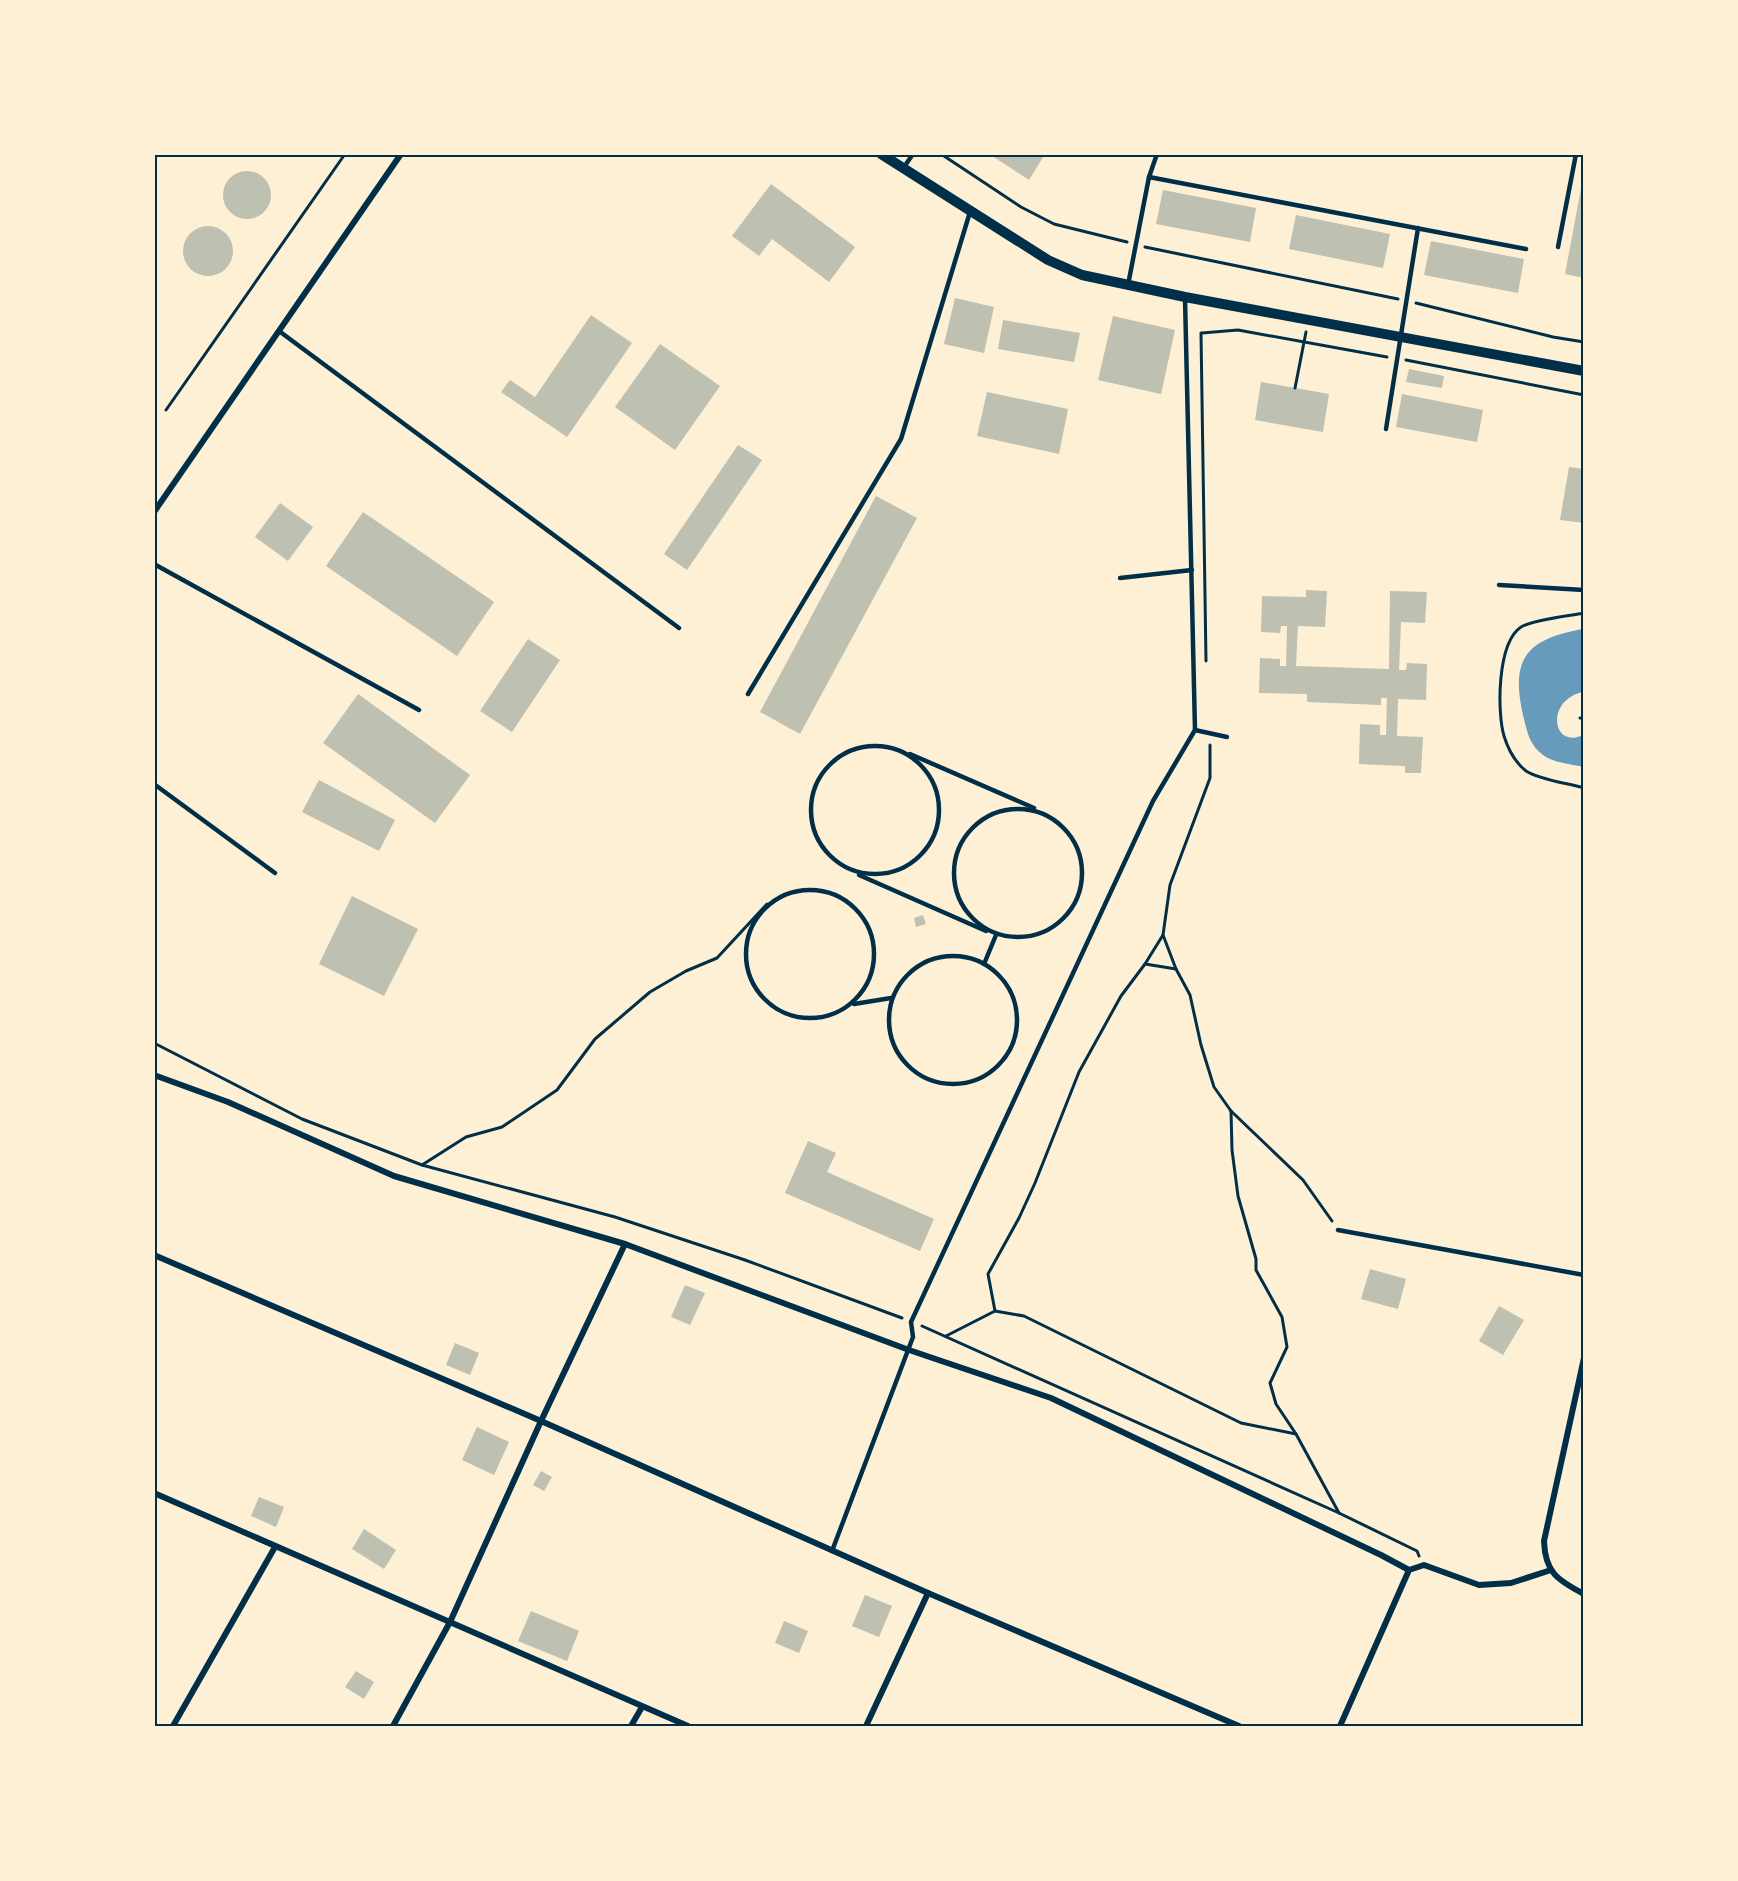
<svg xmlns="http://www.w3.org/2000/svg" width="1738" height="1881" font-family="'Noto Sans',sans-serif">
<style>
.water{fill:#669bbc}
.building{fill:#bec0b2}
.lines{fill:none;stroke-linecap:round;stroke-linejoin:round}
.path{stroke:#003049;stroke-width:3}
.service{stroke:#003049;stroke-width:4.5}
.minor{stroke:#003049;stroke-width:6}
.tertiary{stroke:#003049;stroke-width:10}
.neatline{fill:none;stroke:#003049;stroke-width:2}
</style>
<rect width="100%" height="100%" fill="#fdf0d5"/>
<!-- water -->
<path class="water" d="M1583 629V692C1545 700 1552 750 1583 735V767C1572 764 1553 763 1543 755 1529 745 1527 731 1523 715 1510 658 1527 639 1583 629Z"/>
<!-- building -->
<g class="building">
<polygon points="989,154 1045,154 1029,180"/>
<circle cx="247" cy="195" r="24"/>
<polygon points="1582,183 1584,183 1584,278 1565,274"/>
<polygon points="771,184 855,247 829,282 772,239 759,256 732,236"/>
<polygon points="1163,190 1256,208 1250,242 1156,224"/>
<polygon points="1296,215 1390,234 1383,268 1289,249"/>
<circle cx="208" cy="251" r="25"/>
<polygon points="1431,241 1524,259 1518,293 1424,275"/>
<polygon points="955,298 994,307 984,353 944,344"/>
<polygon points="591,315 632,343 567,437 501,392 510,380 535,397"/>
<polygon points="1113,316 1175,330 1161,394 1098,380"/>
<polygon points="1003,320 1080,333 1074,362 998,349"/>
<polygon points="660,344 720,386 675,450 615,407"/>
<polygon points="1409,369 1444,376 1442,388 1406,382"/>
<polygon points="1261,382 1329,394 1323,432 1255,420"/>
<polygon points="987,392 1068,409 1059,454 977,436"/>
<polygon points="1402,394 1483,410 1477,442 1396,427"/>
<polygon points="738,445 762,460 687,570 664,554"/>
<polygon points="1569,467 1584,469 1584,523 1560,520"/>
<polygon points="876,496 917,518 800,734 760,712"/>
<polygon points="280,503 313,527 288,561 255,537"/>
<polygon points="363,512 494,602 457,656 326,566"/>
<polygon points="1306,590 1327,591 1325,627 1298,626 1296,666 1389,669 1390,591 1427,592 1425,623 1401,622 1399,670 1406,670 1407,663 1427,664 1426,700 1398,699 1397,736 1423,737 1421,773 1405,773 1405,766 1359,764 1360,724 1380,725 1380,735 1386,735 1387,698 1381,698 1381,705 1307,702 1307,694 1259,693 1260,658 1280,659 1280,666 1286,666 1287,626 1281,626 1280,633 1261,632 1262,596 1306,597"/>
<polygon points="528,639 560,660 512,732 480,711"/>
<polygon points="358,694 470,775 435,823 323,743"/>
<polygon points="319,780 395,820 379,851 302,812"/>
<polygon points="352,896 418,929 384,996 319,964"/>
<polygon points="923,915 926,924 916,927 914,918"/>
<polygon points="808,1141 836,1153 827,1172 934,1219 920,1251 785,1193"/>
<polygon points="1370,1269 1406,1279 1398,1309 1361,1299"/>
<polygon points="685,1285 705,1293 690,1325 671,1317"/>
<polygon points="1499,1306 1524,1320 1503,1355 1479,1341"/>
<polygon points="455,1343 479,1353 470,1375 446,1365"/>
<polygon points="477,1427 509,1442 494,1475 462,1460"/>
<polygon points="541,1471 552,1477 544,1491 533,1485"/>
<polygon points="259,1497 284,1507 276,1527 251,1516"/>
<polygon points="364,1529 396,1550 384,1569 352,1549"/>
<polygon points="865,1595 892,1606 879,1637 852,1626"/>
<polygon points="531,1611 579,1631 567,1661 518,1641"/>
<polygon points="784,1621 808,1631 799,1653 775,1643"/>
<polygon points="356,1671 374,1682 364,1699 345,1687"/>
</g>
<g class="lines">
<!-- path -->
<g class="path">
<polyline points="941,154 1021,207 1054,224 1127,242"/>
<polyline points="1145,247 1398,299"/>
<polyline points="1416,303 1553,337 1584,342"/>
<polyline points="1201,333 1206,661"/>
<polyline points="1202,333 1238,330 1387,357"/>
<polyline points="1406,360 1584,395"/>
<polyline points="1295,388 1306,332"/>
<polyline points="166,410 345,154"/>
<path d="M1584 613C1569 616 1532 620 1521 627 1497 643 1497 712 1504 736 1508 749 1516 763 1526 771 1540 780 1567 783 1584 788"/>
<polyline points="1580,718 1584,718"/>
<polyline points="1163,935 1176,969 1190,995 1201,1045 1214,1087 1231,1111 1232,1150 1238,1196 1256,1259 1256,1270 1282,1317 1287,1347 1270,1383 1276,1404 1296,1434"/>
<polyline points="1145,964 1176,969"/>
<polyline points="154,1043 302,1119 422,1165 615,1217 745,1260 902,1318"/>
<polyline points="1231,1111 1303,1180 1332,1221"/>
<polyline points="422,1165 466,1137 502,1127 557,1090 595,1039 650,992 686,971 717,958 767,904"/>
<polyline points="995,1311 1024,1316 1241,1423 1296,1434 1339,1513"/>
<polyline points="922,1326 1339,1513 1417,1551 1419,1556"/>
<polyline points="946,1336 995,1311 988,1274 1019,1218 1035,1183 1079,1072 1121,996 1145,964 1163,935 1170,885 1210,778 1210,745"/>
</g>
<!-- service -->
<g class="service">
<polyline points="904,167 913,154"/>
<polyline points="1149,177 1526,249"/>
<polyline points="1558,247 1576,154"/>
<polyline points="1128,285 1149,177 1157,154"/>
<polyline points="279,331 679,628"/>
<polyline points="1386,429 1418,228"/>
<polyline points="154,564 419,710"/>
<polyline points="1120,578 1192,570"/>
<polyline points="1499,585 1584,590"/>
<polyline points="748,694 901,439 970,212"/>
<polyline points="1195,730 1227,737"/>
<circle cx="875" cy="810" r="64"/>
<polyline points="910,754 1034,808"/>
<polyline points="154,784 275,873"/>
<circle cx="1018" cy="873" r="64"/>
<polyline points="859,875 986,931"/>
<circle cx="810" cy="954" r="64"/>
<circle cx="953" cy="1020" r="64"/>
<polyline points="984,964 996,935"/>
<polyline points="854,1004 891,998"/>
<polyline points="1338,1230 1584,1275"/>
<polyline points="832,1551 913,1337 911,1322 1153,801 1195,730 1185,298"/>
</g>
<!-- minor -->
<g class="minor">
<polyline points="154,512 401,154"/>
<polyline points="154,1075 228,1102 394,1176 625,1244 909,1350 1051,1398 1381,1555 1409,1570"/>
<polyline points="154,1255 541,1421 928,1593 1239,1726"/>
<path d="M1584 1358 1544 1541C1545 1572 1557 1580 1584 1594"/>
<polyline points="154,1493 688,1726"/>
<polyline points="173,1726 275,1547"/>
<polyline points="393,1726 450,1622 541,1421 625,1244"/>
<polyline points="631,1726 642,1707"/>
<polyline points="866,1726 928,1593"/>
<polyline points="1340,1726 1409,1570 1424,1565 1479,1585 1511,1583 1551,1570"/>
</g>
<!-- tertiary -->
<polyline class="tertiary" points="881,154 1048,260 1082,275 1185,297 1584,371"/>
</g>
<!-- border -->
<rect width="1738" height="1881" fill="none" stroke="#fdf0d5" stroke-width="312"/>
<rect x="156" y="156" width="1426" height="1569" class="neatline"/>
</svg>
